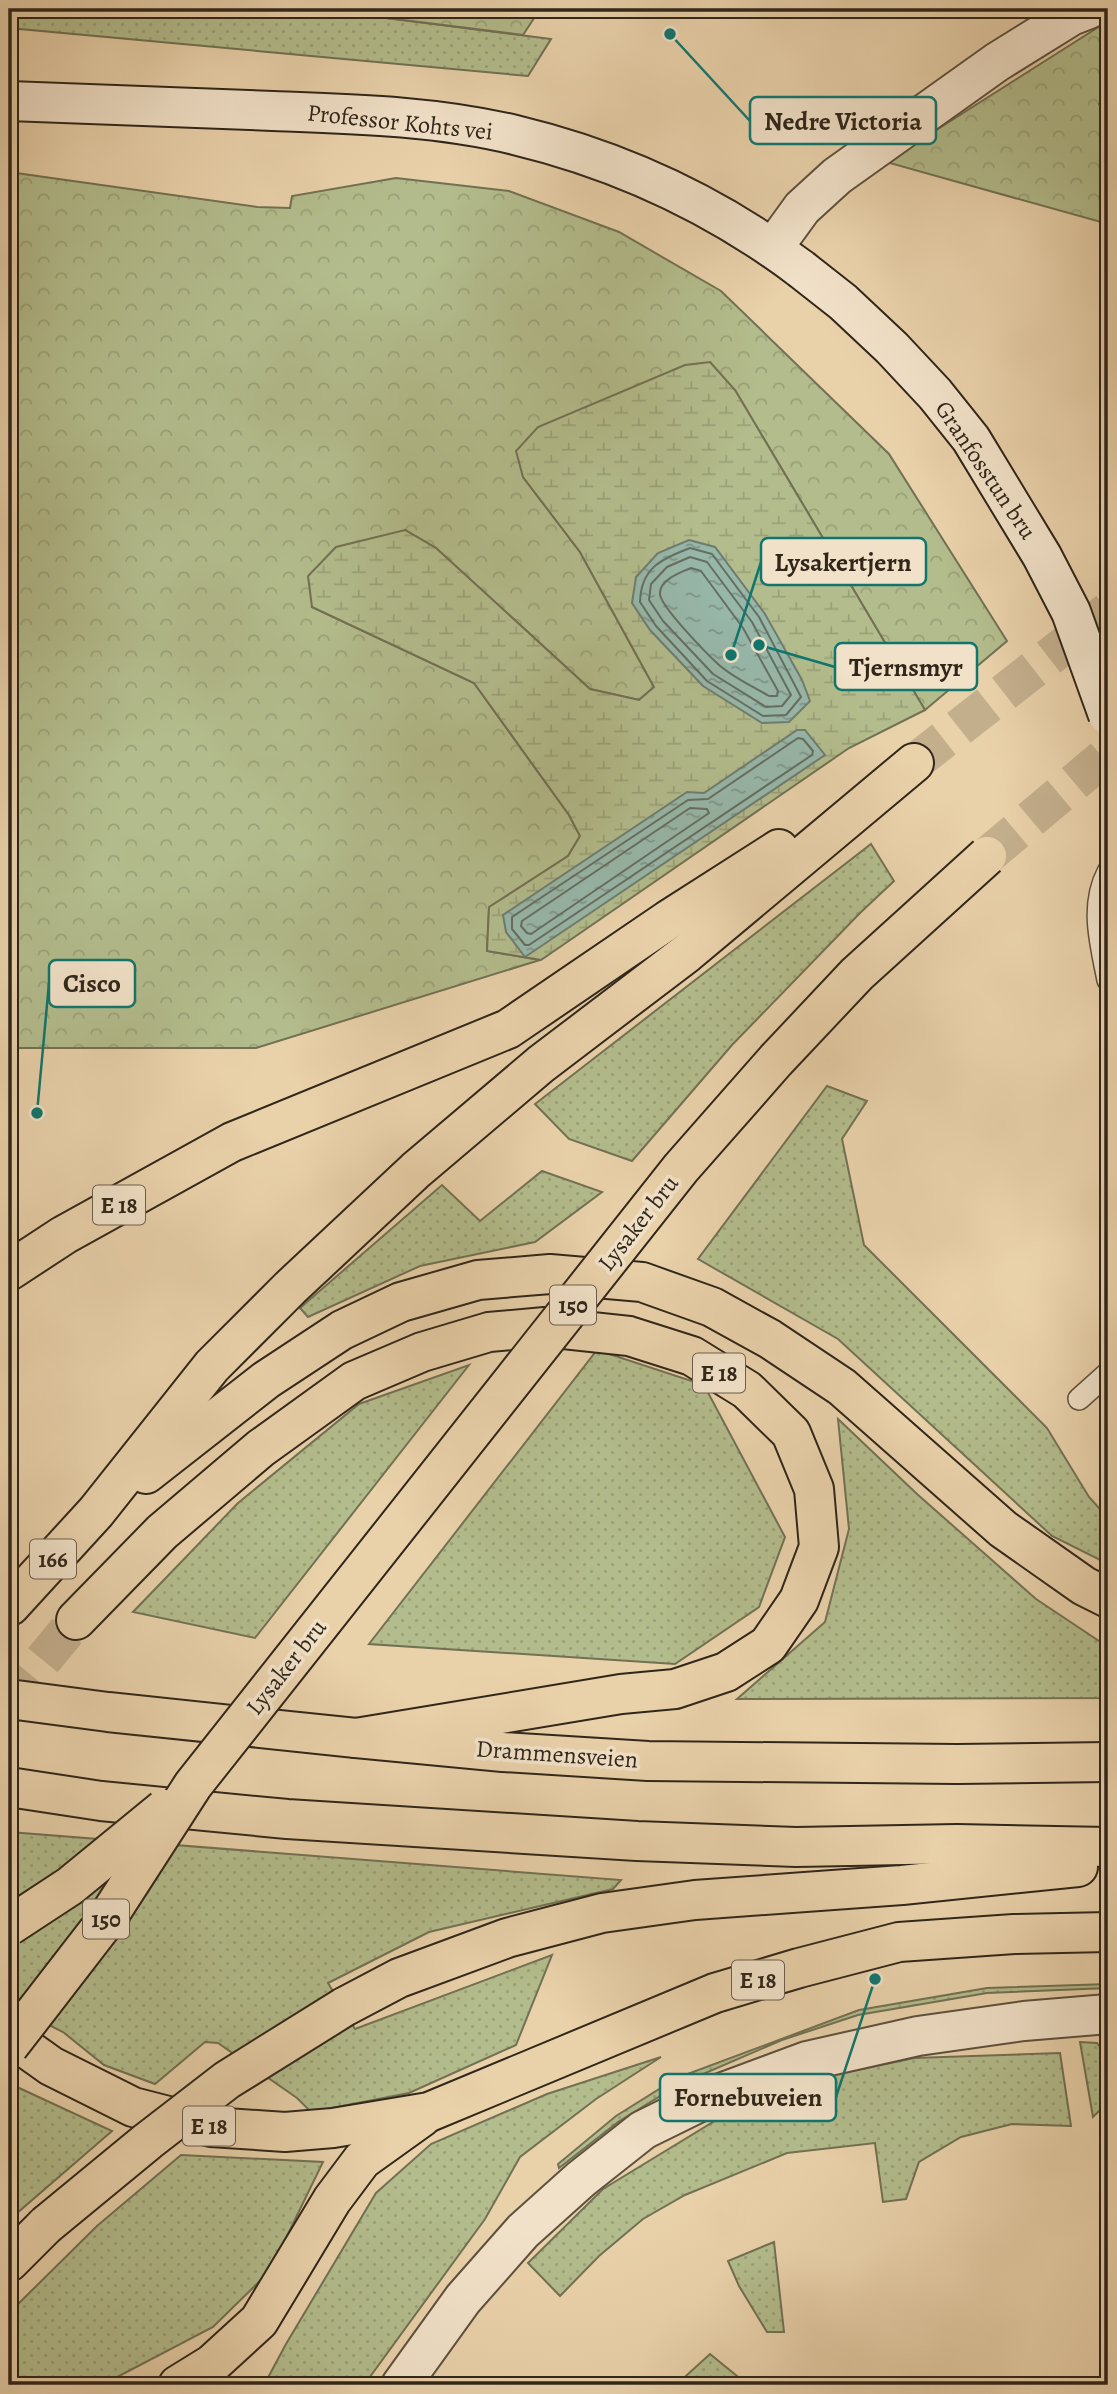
<svg xmlns="http://www.w3.org/2000/svg" width="1117" height="2394" font-family="Alegreya,serif">
<style>
.green{fill:url(#green-dots);stroke:#727153;stroke-width:2}
.forest{fill:url(#forest-crowns);stroke:#727153;stroke-width:2}
.wetland{fill:url(#wetland-marsh);stroke:#727153;stroke-width:2}
.water{fill:url(#water-ripples);stroke:#6e7d70;stroke-width:2}
.lines{fill:none;stroke-linecap:round;stroke-linejoin:round}
.shore{stroke:#646e62;stroke-width:2}
.highway-tunnel{stroke:#c4af8d;stroke-width:38;stroke-dasharray:38 19;stroke-linecap:butt}
.lane-casing{stroke:#5e513e;stroke-width:24}
.street-casing{stroke:#5e513e;stroke-width:42}
.secondary-casing{stroke:#30261a;stroke-width:42}
.highway-casing{stroke:#30261a;stroke-width:42}
.lane{stroke:#f1e1c8;stroke-width:21}
.street{stroke:#f1e1c8;stroke-width:38}
.secondary{stroke:#f1e1c8;stroke-width:38}
.highway{stroke:#e9d1aa;stroke-width:38}
.secondary-bridge-casing{stroke:#30261a;stroke-width:42;stroke-linecap:butt}
.highway-bridge-casing{stroke:#30261a;stroke-width:42;stroke-linecap:butt}
.secondary-bridge{stroke:#f1e1c8;stroke-width:38}
.highway-bridge{stroke:#e9d1aa;stroke-width:38}
.labels{text-anchor:middle;dominant-baseline:central;stroke-width:7;stroke-linejoin:round;paint-order:stroke}
.shield{fill:#f1e1c8;stroke:#6a5e4e;stroke-width:2}
.shield-label{font-size:23px;font-weight:bold;fill:#30261a}
.street-label{font-size:24px;fill:#30261a;stroke:#f1e1c8}
.leader{fill:none;stroke:#0f766e;stroke-width:2.5}
.callout-dot{fill:#0f766e;stroke:#f1e1c8;stroke-width:2.5}
.callout{fill:#f1e1c8;stroke:#0f766e;stroke-width:2.5}
.callout-label{font-size:26px;text-anchor:middle;font-weight:bold;fill:#30261a}
</style>
<defs>
<pattern id="green-dots" width="8" height="8" patternUnits="userSpaceOnUse" patternTransform="scale(1.75)"><rect width="8" height="8" fill="#b3bc8c"/><path d="M2 2h.1M6 6h.1" fill="none" stroke="#9aa178" stroke-width="1.8" stroke-linecap="round"/></pattern>
<pattern id="forest-crowns" width="20" height="18" patternUnits="userSpaceOnUse" patternTransform="scale(1.75)"><rect width="20" height="18" fill="#b3bc8c"/><path d="M2 6a3 3 0 1 1 6 0M12 15a3 3 0 1 1 6 0" fill="none" stroke="#9aa178"/></pattern>
<pattern id="wetland-marsh" width="20" height="14" patternUnits="userSpaceOnUse" patternTransform="scale(1.75)"><rect width="20" height="14" fill="#b3bc8c"/><path d="M1 5h8M5 5V1M11 12h8M15 12V8" fill="none" stroke="#9aa178"/></pattern>
<pattern id="water-ripples" width="26" height="14" patternUnits="userSpaceOnUse" patternTransform="scale(1.75)"><rect width="26" height="14" fill="#97b7a9"/><path d="M2 4q2-2 4 0t4 0M15 11q2-2 4 0t4 0" fill="none" stroke="#7c9589"/></pattern>
</defs>
<rect width="100%" height="100%" fill="#e9d1aa"/>
<filter id="stains"><feTurbulence type="fractalNoise" baseFrequency=".00286" numOctaves="4"/><feColorMatrix values="0 0 0 0 .2 0 0 0 0 .09 0 0 0 0 .02 0 0 0 .5 -.17"/></filter>
<radialGradient id="worn" r=".72"><stop offset=".6" stop-color="#630" stop-opacity="0"/><stop offset="1" stop-color="#630" stop-opacity=".3"/></radialGradient>
<!-- green -->
<g class="green">
<polygon points="9,9 315,9 551,39 528,76 9,28"/>
<polygon points="871,844 894,881 860,913 732,1045 632,1161 569,1139 535,1104"/>
<polygon points="827,1086 867,1101 842,1139 864,1245 1047,1428 1089,1497 1108,1518 1108,1564 1052,1536 838,1339 698,1259"/>
<polygon points="542,1171 602,1192 535,1242 420,1266 308,1317 300,1308 442,1185 480,1221"/>
<polygon points="597,1350 704,1385 785,1537 759,1607 675,1664 369,1644"/>
<polygon points="469,1365 255,1638 133,1612 238,1503 359,1404"/>
<polygon points="838,1419 917,1494 1036,1599 1108,1647 1108,1698 737,1699 825,1622 849,1529"/>
<polygon points="9,1832 621,1880 613,1889 429,1932 328,1983 355,2029 552,1955 516,2045 409,2093 311,2112 297,2098 218,2043 205,2042 155,2084 104,2065 63,2032 9,2005"/>
<polygon points="1108,1984 1108,1988 987,1993 858,2015 782,2040 680,2084 618,2122 559,2168 558,2164 616,2116 677,2078 859,2010 987,1988"/>
<polygon points="1080,2042 1097,2043 1108,2058 1108,2102 1093,2117"/>
<polygon points="1060,2053 1071,2126 1012,2124 961,2137 919,2162 906,2199 883,2202 875,2143 787,2153 685,2195 643,2219 599,2256 560,2296 528,2263 603,2189 723,2116 819,2078 914,2058"/>
<polygon points="661,2057 596,2099 520,2157 485,2219 364,2385 264,2385 286,2344 376,2193 431,2144 547,2094"/>
<polygon points="17,2087 112,2131 9,2220 9,2098"/>
<polygon points="181,2155 323,2162 270,2271 213,2327 102,2385 9,2385 9,2313 97,2226"/>
<polygon points="774,2242 784,2332 767,2332 739,2286 728,2261"/>
<polygon points="710,2354 748,2385 676,2385"/>
</g>
<!-- forest -->
<g class="forest">
<polygon points="315,9 540,9 523,35"/>
<polygon points="1108,21 1108,98 1099,104 1108,118 1108,224 886,162"/>
<polygon points="9,172 257,207 290,208 292,196 396,178 509,191 619,232 721,291 889,454 1007,641 925,710 735,390 523,477 580,552 654,687 639,700 590,689 436,548 405,530 312,607 474,683 569,815 580,836 568,856 489,908 487,951 540,960 256,1048 9,1048"/>
</g>
<!-- wetland -->
<polygon class="wetland" points="710,362 735,390 925,710 849,748 541,960 487,951 489,907 568,856 580,836 569,815 474,683 312,607 308,576 336,547 405,530 436,548 590,689 639,700 654,687 580,552 523,477 516,451 538,427 685,365"/>
<!-- water -->
<g class="water">
<polygon points="689,540 715,547 765,614 802,680 810,701 789,722 762,723 703,686 650,630 632,603 636,577 658,553"/>
<polygon points="797,730 805,730 825,755 525,957 506,932 503,915 687,792 704,793"/>
</g>
<g class="lines">
<!-- shore -->
<g class="shore">
<path d="M690 548 712 554 759 617 801 697 786 715 763 716 707 681 656 626 640 602C641 568 661 559 690 548Z"/>
<polygon points="690,557 707,562 752,622 791,695 782,706 766,707 713,674 663,621 649,600 651,584 667,567"/>
<path d="M691 568 701 571 743 628 778 691 777 696H769C752 686 732 677 718 664 708 655 660 606 660 594 659 580 681 572 691 568Z"/>
<polygon points="798,738 803,739 813,751 812,755 529,945 525,945 512,929 512,917 688,800 708,799"/>
<polygon points="690,808 707,809 709,813 531,934 527,933 521,926 522,921"/>
</g>
<!-- highway-tunnel -->
<g class="highway-tunnel">
<polyline points="914,763 1108,611"/>
<polyline points="987,856 1108,754"/>
<polyline points="9,1706 25,1682 76,1620"/>
</g>
<!-- lane casing -->
<g class="lane-casing">
<g id="lane">
<path d="M1108 872C1090 906 1101 944 1108 980"/>
<polyline points="1079,1399 1108,1373"/>
</g>
</g>
<!-- street casing -->
<g class="street-casing">
<g id="street">
<polyline points="773,248 802,208 837,176 997,62 1071,16 1089,9"/>
<polyline points="401,2385 463,2299 523,2231 581,2179 643,2130 710,2097 807,2061 918,2036 1024,2021 1108,2014"/>
</g>
</g>
<!-- secondary casing -->
<g class="secondary-casing">
<path id="secondary" d="M9 101C97 105 185 108 273 111 354 114 437 116 515 135 619 160 716 205 801 269"/>
</g>
<!-- highway casing -->
<g class="highway-casing">
<g id="highway">
<polyline points="9,1271 64,1235 232,1142 508,1029 668,920 779,849"/>
<polyline points="146,1474 266,1380 342,1330 401,1302 478,1280 550,1274 642,1282 712,1307 770,1339 842,1387 1003,1529 1084,1586 1108,1598"/>
<polyline points="10,1606 96,1512 212,1366 290,1288 416,1170 541,1064 687,953 914,763"/>
<polyline points="76,1620 162,1532 261,1448 354,1381 422,1352 489,1332 545,1327 629,1336 692,1356 747,1390 791,1433 814,1489 819,1547 799,1600 768,1645 726,1672 675,1689 621,1694 356,1738"/>
<polyline points="9,1699 108,1712 356,1738 503,1752 648,1761 957,1764 1108,1762"/>
<polyline points="9,1787 101,1801 287,1819 637,1841 796,1847 957,1844 1108,1847"/>
<polyline points="344,2007 399,1978 507,1938 602,1913 695,1900 902,1885 1078,1867"/>
<polyline points="9,2036 51,2066 133,2107 211,2127 285,2132 333,2128 429,2112 715,1993 799,1968 899,1942 1014,1934 1108,1932"/>
<polyline points="9,2262 46,2225"/>
<polyline points="178,2385 212,2364 259,2321 332,2200 362,2160 422,2117"/>
</g>
</g>
<!-- lane -->
<use href="#lane" class="lane"/>
<!-- street -->
<use href="#street" class="street"/>
<!-- secondary -->
<use href="#secondary" class="secondary"/>
<!-- highway -->
<use href="#highway" class="highway"/>
<!-- secondary-bridge casing -->
<g class="secondary-bridge-casing">
<polyline id="secondary-bridge" points="801,269 843,302 892,348 935,394 971,439 1042,556 1071,612 1108,715"/>
</g>
<!-- highway-bridge casing -->
<g class="highway-bridge-casing">
<g id="highway-bridge">
<polyline points="9,1926 70,1886 164,1809"/>
<polyline points="9,2046 104,1923 193,1785 681,1168 776,1060 857,974 987,856"/>
<polyline points="46,2225 148,2141 227,2080 344,2007"/>
</g>
</g>
<!-- secondary-bridge -->
<use href="#secondary-bridge" class="secondary-bridge"/>
<!-- highway-bridge -->
<use href="#highway-bridge" class="highway-bridge"/>
</g>
<g class="labels">
<!-- shield labels -->
<g class="shield">
<rect x="93" y="1185.5" width="52" height="39" rx="5"/>
<rect x="550" y="1285.5" width="46" height="39" rx="5"/>
<rect x="693" y="1353.5" width="52" height="39" rx="5"/>
<rect x="30" y="1539.5" width="46" height="39" rx="5"/>
<rect x="83" y="1899.5" width="46" height="39" rx="5"/>
<rect x="732" y="1960.5" width="52" height="39" rx="5"/>
<rect x="183" y="2106.5" width="52" height="39" rx="5"/>
</g>
<g class="shield-label">
<text x="119" y="1205">E 18</text>
<text x="573" y="1305">150</text>
<text x="719" y="1373">E 18</text>
<text x="53" y="1559">166</text>
<text x="106" y="1919">150</text>
<text x="758" y="1980">E 18</text>
<text x="209" y="2126">E 18</text>
</g>
<!-- street labels -->
<g class="street-label">
<text transform="translate(400 122) rotate(6)">Professor Kohts vei</text>
<text transform="translate(986 470) rotate(56)">Granfosstun bru</text>
<text transform="translate(638 1223) rotate(-52)">Lysaker bru</text>
<text transform="translate(286 1667) rotate(-52)">Lysaker bru</text>
<text transform="translate(557 1754) rotate(4)">Drammensveien</text>
</g>
</g>
<!-- callouts -->
<path class="leader" d="M670 34L750 121M731 655L761 562M759 645L835 667M37 1113L49 983M875 1979L836 2097"/>
<g class="callout-dot">
<circle cx="670" cy="34" r="7"/>
<circle cx="731" cy="655" r="7"/>
<circle cx="759" cy="645" r="7"/>
<circle cx="37" cy="1113" r="7"/>
<circle cx="875" cy="1979" r="7"/>
</g>
<g class="callout">
<rect x="750" y="97" width="186" height="47" rx="7"/>
<rect x="761" y="538" width="165" height="47" rx="7"/>
<rect x="835" y="643" width="142" height="47" rx="7"/>
<rect x="49" y="960" width="86" height="47" rx="7"/>
<rect x="660" y="2074" width="176" height="47" rx="7"/>
</g>
<g class="callout-label">
<text x="843" y="130">Nedre Victoria</text>
<text x="843" y="571">Lysakertjern</text>
<text x="906" y="676">Tjernsmyr</text>
<text x="92" y="992">Cisco</text>
<text x="748" y="2106">Fornebuveien</text>
</g>
<!-- margin -->
<rect width="1117" height="2394" fill="none" stroke="#e9d1aa" stroke-width="35"/>
<rect x="10" y="10" width="1096" height="2373" fill="none" stroke="#30261a" stroke-width="3.5"/>
<rect x="18" y="18" width="1082" height="2359" fill="none" stroke="#30261a" stroke-width="2"/>
<rect width="100%" height="100%" filter="url(#stains)"/>
<rect width="100%" height="100%" fill="url(#worn)"/>
</svg>
